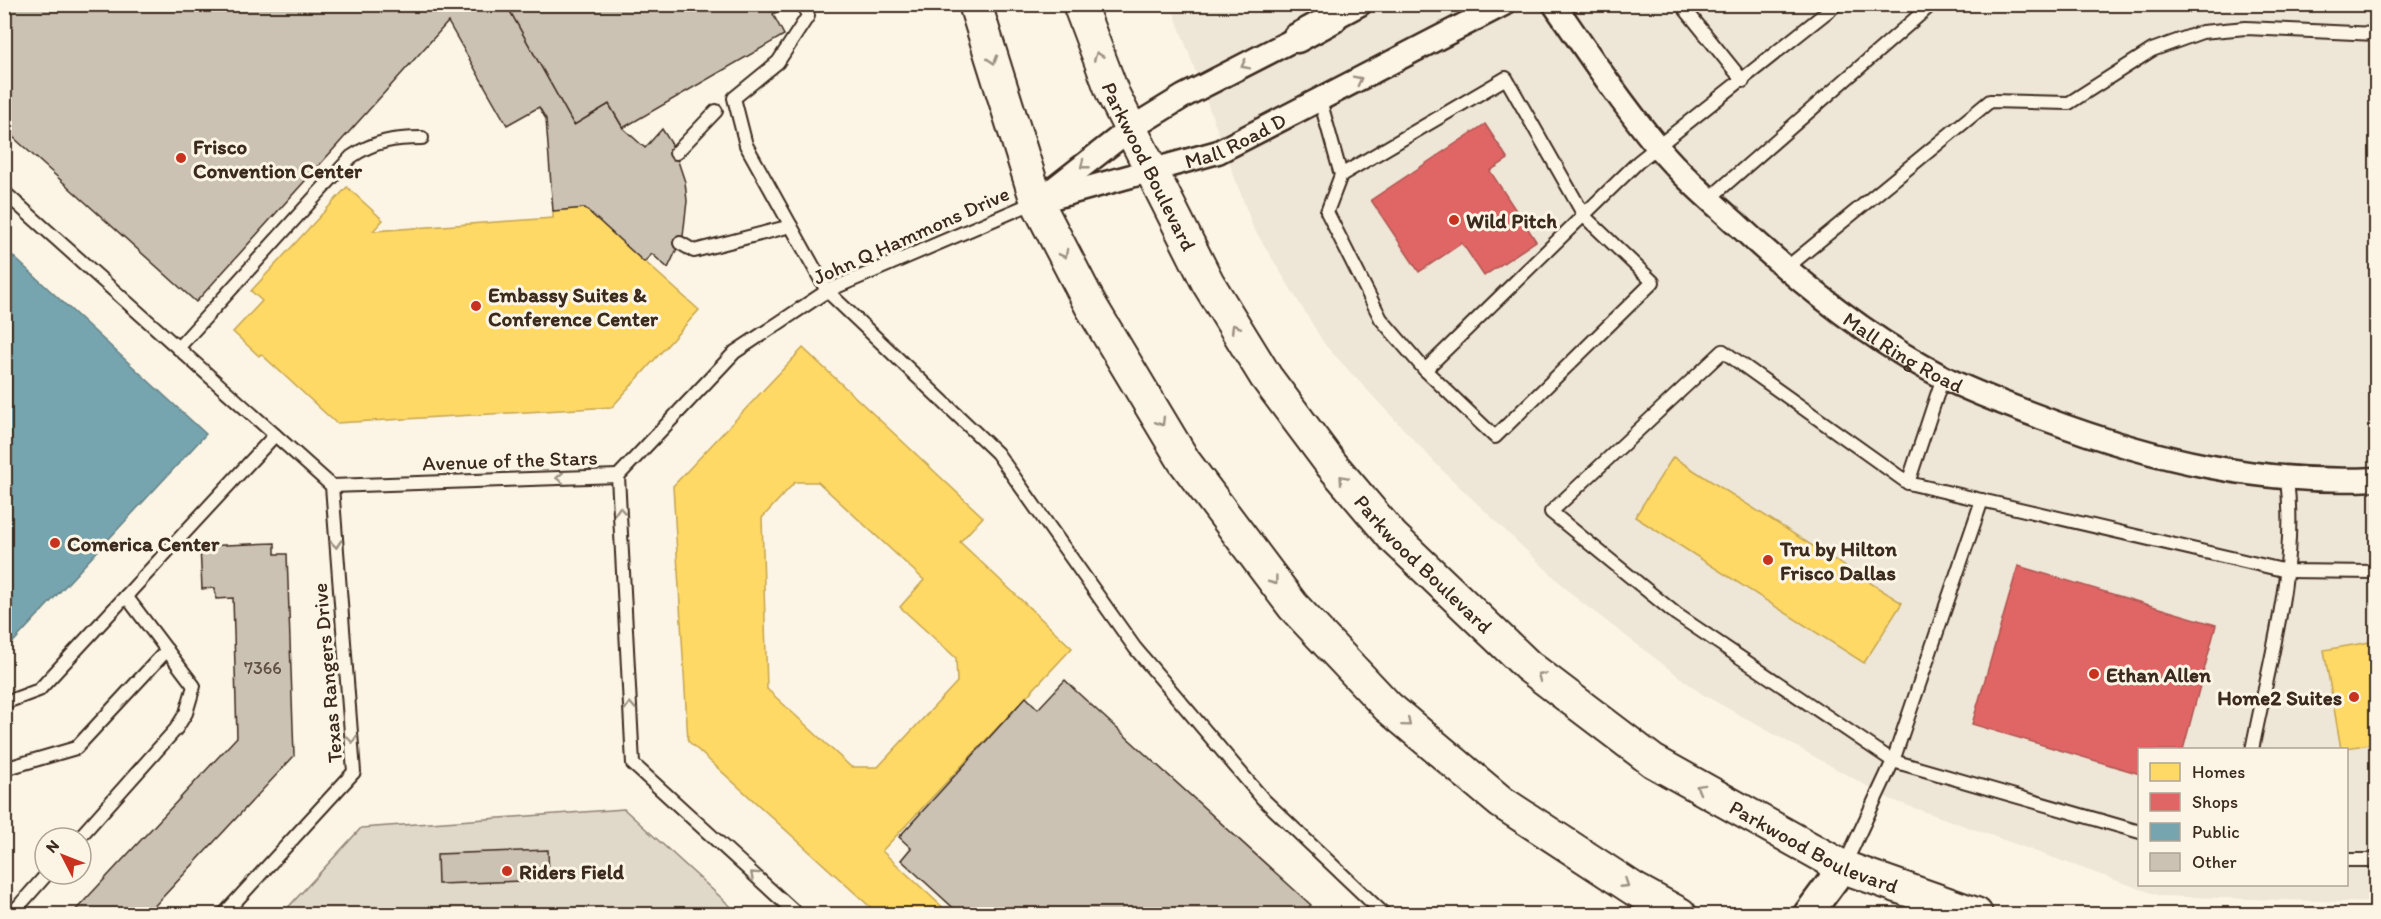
<svg xmlns="http://www.w3.org/2000/svg" width="2381" height="919" font-family="Itim,sans-serif">
<style>
.built{fill:#eee6d6;fill-rule:evenodd}
.green{fill:#e0d8c8;stroke:#8e8173;stroke-width:1.5}
.homes{fill:#ffd966;stroke:#c4a450;stroke-width:1.5;fill-rule:evenodd}
.shops{fill:#e06666;stroke:#ae5450;stroke-width:1.5}
.public{fill:#76a5af;stroke:#648084;stroke-width:1.5}
.building{fill:#ccc2b3;stroke:#3b2a1e;stroke-width:1.5}
.lines{fill:none;stroke-linecap:round;stroke-linejoin:round}
.service-casing{stroke:#3b2a1e;stroke-width:16}
.minor-casing{stroke:#3b2a1e;stroke-width:27}
.tertiary-casing{stroke:#3b2a1e;stroke-width:33}
.secondary-casing{stroke:#3b2a1e;stroke-width:36}
.service{stroke:#fcf5e5;stroke-width:12}
.minor{stroke:#fcf5e5;stroke-width:22}
.tertiary{stroke:#fcf5e5;stroke-width:28}
.secondary{stroke:#fcf5e5;stroke-width:32}
.oneway{stroke:#9c9082}
.poi-dot{fill:#c8321e;stroke:#fcf5e5;stroke-width:2}
.labels{text-anchor:middle;dominant-baseline:central;stroke-width:6;stroke-linejoin:round;paint-order:stroke}
.number-label{font-size:18px;fill:#5f5043}
.street-label{font-size:21px;fill:#3b2a1e;stroke:#fcf5e5}
.poi-label{font-size:21px;font-weight:bold;fill:#3b2a1e;stroke:#fcf5e5;text-anchor:start}
</style>
<rect width="100%" height="100%" fill="#fcf5e5"/>
<filter id="ink" filterUnits="userSpaceOnUse"><feTurbulence type="fractalNoise" baseFrequency=".0167" numOctaves="2"/><feDisplacementMap in="SourceGraphic" scale="12" xChannelSelector="R" yChannelSelector="G"/><feConvolveMatrix kernelMatrix="1 2 1 2 8 2 1 2 1" color-interpolation-filters="sRGB"/></filter>
<g filter="url(#ink)">
<!-- built -->
<path class="built" d="M1171 5H2376V903L2160 896 1892 800 1702 694 1576 598 1441 469 1325 345 1253 227ZM2140 750H2346V884H2140Z"/>
<!-- green -->
<polygon class="green" points="624,809 739,914 282,914 361,828"/>
<!-- homes -->
<g class="homes">
<polygon points="347,187 383,220 373,231 553,218 553,211 585,208 699,310 612,407 336,423 261,354 259,356 233,332 262,301 251,291"/>
<path d="M803 348 983 517 960 542 1072 648 882 851 950 914H878L688 741 673 486ZM795 482H818L924 580 900 607 956 658 957 682 878 767H851L767 689 762 518Z"/>
<polygon points="1673,457 1902,603 1864,663 1635,517"/>
<polygon points="2376,641 2376,743 2341,749 2324,650"/>
</g>
<!-- shops -->
<g class="shops">
<polygon points="1485,124 1508,159 1490,171 1536,241 1484,276 1462,243 1419,272 1371,200"/>
<polygon points="2018,566 2216,625 2183,750 2140,750 2140,774 1972,724"/>
</g>
<!-- public -->
<polygon class="public" points="4,248 206,434 4,652"/>
<!-- building -->
<g class="building">
<polygon points="4,4 506,4 574,125 609,104 623,128 645,148 662,129 673,146 685,182 687,201 683,236 668,268 652,254 644,262 585,208 553,211 546,119 539,107 507,125 448,22 196,302 4,129"/>
<polygon points="506,4 785,4 786,7 773,14 784,35 623,128 609,104 574,125"/>
<polygon points="275,543 275,554 287,554 294,756 147,914 72,914 237,737 233,598 216,599 215,588 202,589 200,546"/>
<polygon points="1065,680 1078,693 1311,905 1302,914 960,914 901,860 911,848 899,837 1026,697 1038,709"/>
<polygon points="548,850 549,880 438,884 437,854"/>
</g>
<g class="lines">
<!-- service casing -->
<g class="service-casing">
<g id="service">
<polyline points="803,4 808,16 778,62 734,98 746,145 827,291 997,453 1135,648 1263,799 1384,914"/>
<polyline points="1681,4 1743,81"/>
<polyline points="1320,100 1341,175 1327,212 1381,319 1425,370 1495,437 1653,282 1585,217 1506,78 1341,175"/>
<polyline points="676,153 716,111"/>
<polyline points="4,192 332,486 618,476"/>
<polyline points="1709,199 1932,4"/>
<polyline points="680,243 694,251 791,226"/>
<polyline points="1785,269 1990,101 2069,103 2152,50 2202,32 2246,28 2376,34"/>
<path d="M178 348 351 157C374 141 395 138 422 138"/>
<polyline points="1425,370 1638,162 1837,4"/>
<polyline points="1943,377 1908,483 2287,571 2376,572"/>
<polyline points="618,476 633,764 797,914"/>
<polyline points="618,476 735,352 827,291 1035,202"/>
<polyline points="1908,483 1723,351 1551,512 1676,614 1893,761 2140,832"/>
<polyline points="4,703 39,690 275,435"/>
<path d="M2252 750C2269 662 2298 569 2287 479"/>
<polyline points="4,769 76,748 167,650"/>
<polyline points="79,838 176,729 186,713 194,686 126,596"/>
<polyline points="2346,860 2376,860"/>
<polyline points="1844,866 1893,761 1982,500"/>
<polyline points="4,913 17,908 47,874"/>
<polyline points="224,914 354,772 332,486"/>
</g>
</g>
<!-- minor casing -->
<g class="minor-casing">
<g id="minor">
<path id="s1" d="M1554 4C1587 52 1620 101 1657 146 1681 175 1711 201 1739 226 1800 283 1869 339 1943 377 1976 394 2011 406 2045 419 2152 459 2262 485 2376 479"/>
<polyline points="1332,19 1360,4"/>
<polyline points="1047,194 1130,129 1184,96 1297,38"/>
<path id="s2" d="M1037 202 1218 152 1504 4"/>
</g>
</g>
<!-- tertiary casing -->
<g class="tertiary-casing">
<g id="tertiary">
<polyline points="1297,38 1332,19"/>
<polyline points="1808,914 1843,867"/>
</g>
</g>
<!-- secondary casing -->
<g class="secondary-casing">
<g id="secondary">
<polyline points="975,4 1037,202 1091,306 1184,461 1293,606 1388,707 1501,802 1634,889 1680,914"/>
<path id="s3" d="M1079 4 1113 94 1208 283 1266 377 1331 464 1392 536 1528 666 1653 761 1843 867 1976 914"/>
</g>
</g>
<!-- service -->
<use href="#service" class="service"/>
<!-- minor -->
<use href="#minor" class="minor"/>
<!-- tertiary -->
<use href="#tertiary" class="tertiary"/>
<!-- secondary -->
<use href="#secondary" class="secondary"/>
</g>
<!-- one-way arrows -->
<defs><path id="oneway-chevron" d="M-2-3.5L2.5 0L-2 3.5" fill="none" stroke-width="1.6" stroke-linecap="round" stroke-linejoin="round" transform="scale(1.5)"/></defs>
<g class="oneway">
<use href="#oneway-chevron" transform="translate(1098 56) rotate(-111)"/>
<use href="#oneway-chevron" transform="translate(993 60) rotate(73)"/>
<use href="#oneway-chevron" transform="translate(1245 65) rotate(153)"/>
<use href="#oneway-chevron" transform="translate(1358 80) rotate(-27)"/>
<use href="#oneway-chevron" transform="translate(1084 165) rotate(142)"/>
<use href="#oneway-chevron" transform="translate(1064 254) rotate(62)"/>
<use href="#oneway-chevron" transform="translate(1235 328) rotate(-121)"/>
<use href="#oneway-chevron" transform="translate(1161 422) rotate(59)"/>
<use href="#oneway-chevron" transform="translate(560 478) rotate(178)"/>
<use href="#oneway-chevron" transform="translate(1343 479) rotate(-131)"/>
<use href="#oneway-chevron" transform="translate(620 511) rotate(-93)"/>
<use href="#oneway-chevron" transform="translate(336 544) rotate(85)"/>
<use href="#oneway-chevron" transform="translate(1274 581) rotate(53)"/>
<use href="#oneway-chevron" transform="translate(1541 676) rotate(-143)"/>
<use href="#oneway-chevron" transform="translate(630 706) rotate(-93)"/>
<use href="#oneway-chevron" transform="translate(1407 723) rotate(40)"/>
<use href="#oneway-chevron" transform="translate(352 739) rotate(85)"/>
<use href="#oneway-chevron" transform="translate(1700 788) rotate(-151)"/>
<use href="#oneway-chevron" transform="translate(754 875) rotate(-138)"/>
<use href="#oneway-chevron" transform="translate(1625 884) rotate(33)"/>
</g>
</g>
<!-- markers -->
<g class="poi-dot">
<circle cx="181" cy="158" r="6"/>
<circle cx="1454" cy="220" r="6"/>
<circle cx="476" cy="306" r="6"/>
<circle cx="55" cy="543" r="6"/>
<circle cx="1768" cy="560" r="6"/>
<circle cx="2094" cy="674" r="6"/>
<circle cx="2354" cy="697" r="6"/>
<circle cx="507" cy="871" r="6"/>
</g>
<g class="labels">
<!-- number labels -->
<g class="number-label">
<text x="263" y="668">7366</text>
</g>
<!-- street labels -->
<g class="street-label">
<text stroke="none"><textPath href="#s2" startOffset="208">Mall Road D</textPath></text>
<text stroke="none"><textPath href="#s3" startOffset="177">Parkwood Boulevard</textPath></text>
<text transform="translate(911 235) rotate(-24)">John Q Hammons Drive</text>
<text stroke="none"><textPath href="#s1" startOffset="498">Mall Ring Road</textPath></text>
<text transform="translate(510 460) rotate(-2)">Avenue of the Stars</text>
<text stroke="none"><textPath href="#s3" startOffset="663">Parkwood Boulevard</textPath></text>
<text transform="translate(327 673) rotate(-95)">Texas Rangers Drive</text>
<text stroke="none"><textPath href="#s3" startOffset="1149">Parkwood Boulevard</textPath></text>
</g>
<!-- poi labels -->
<g class="poi-label">
<text x="193" y="146">Frisco<tspan x="193" dy="24">Convention Center</tspan></text>
<text x="1466" y="220">Wild Pitch</text>
<text x="488" y="294">Embassy Suites &amp;<tspan x="488" dy="24">Conference Center</tspan></text>
<text x="67" y="543">Comerica Center</text>
<text x="1780" y="548">Tru by Hilton<tspan x="1780" dy="24">Frisco Dallas</tspan></text>
<text x="2106" y="674">Ethan Allen</text>
<text x="2342" y="697" text-anchor="end">Home2 Suites</text>
<text x="519" y="871">Riders Field</text>
</g>
</g>
<!-- margin -->
<rect width="2381" height="919" fill="none" stroke="#fcf5e5" stroke-width="24"/>
<rect x="12" y="12" width="2357" height="895" fill="none" stroke="#3b2a1e" stroke-width="2" filter="url(#ink)"/>
<!-- legend -->
<rect x="2138" y="748" width="210" height="138" fill="#fcf5e5" stroke="#afa495" stroke-width="1.5"/>
<rect x="2150" y="763" width="30" height="18" fill="#ffd966" stroke="#afa495" stroke-width="1.5"/>
<text x="2192" y="778" font-size="18" fill="#3b2a1e">Homes</text>
<rect x="2150" y="793" width="30" height="18" fill="#e06666" stroke="#afa495" stroke-width="1.5"/>
<text x="2192" y="808" font-size="18" fill="#3b2a1e">Shops</text>
<rect x="2150" y="823" width="30" height="18" fill="#76a5af" stroke="#afa495" stroke-width="1.5"/>
<text x="2192" y="838" font-size="18" fill="#3b2a1e">Public</text>
<rect x="2150" y="853" width="30" height="18" fill="#ccc2b3" stroke="#afa495" stroke-width="1.5"/>
<text x="2192" y="868" font-size="18" fill="#3b2a1e">Other</text>
<!-- north arrow -->
<g transform="translate(63 856) rotate(312)"><circle r="28" fill="#fcf5e5" stroke="#afa495" stroke-width="1.5"/>
<path d="M0-4.5L10 22L0 15L-10 22Z" fill="#c8321e"/>
<text y="-9" font-size="16" font-weight="bold" text-anchor="middle" fill="#3b2a1e">N</text>
</g>
</svg>
